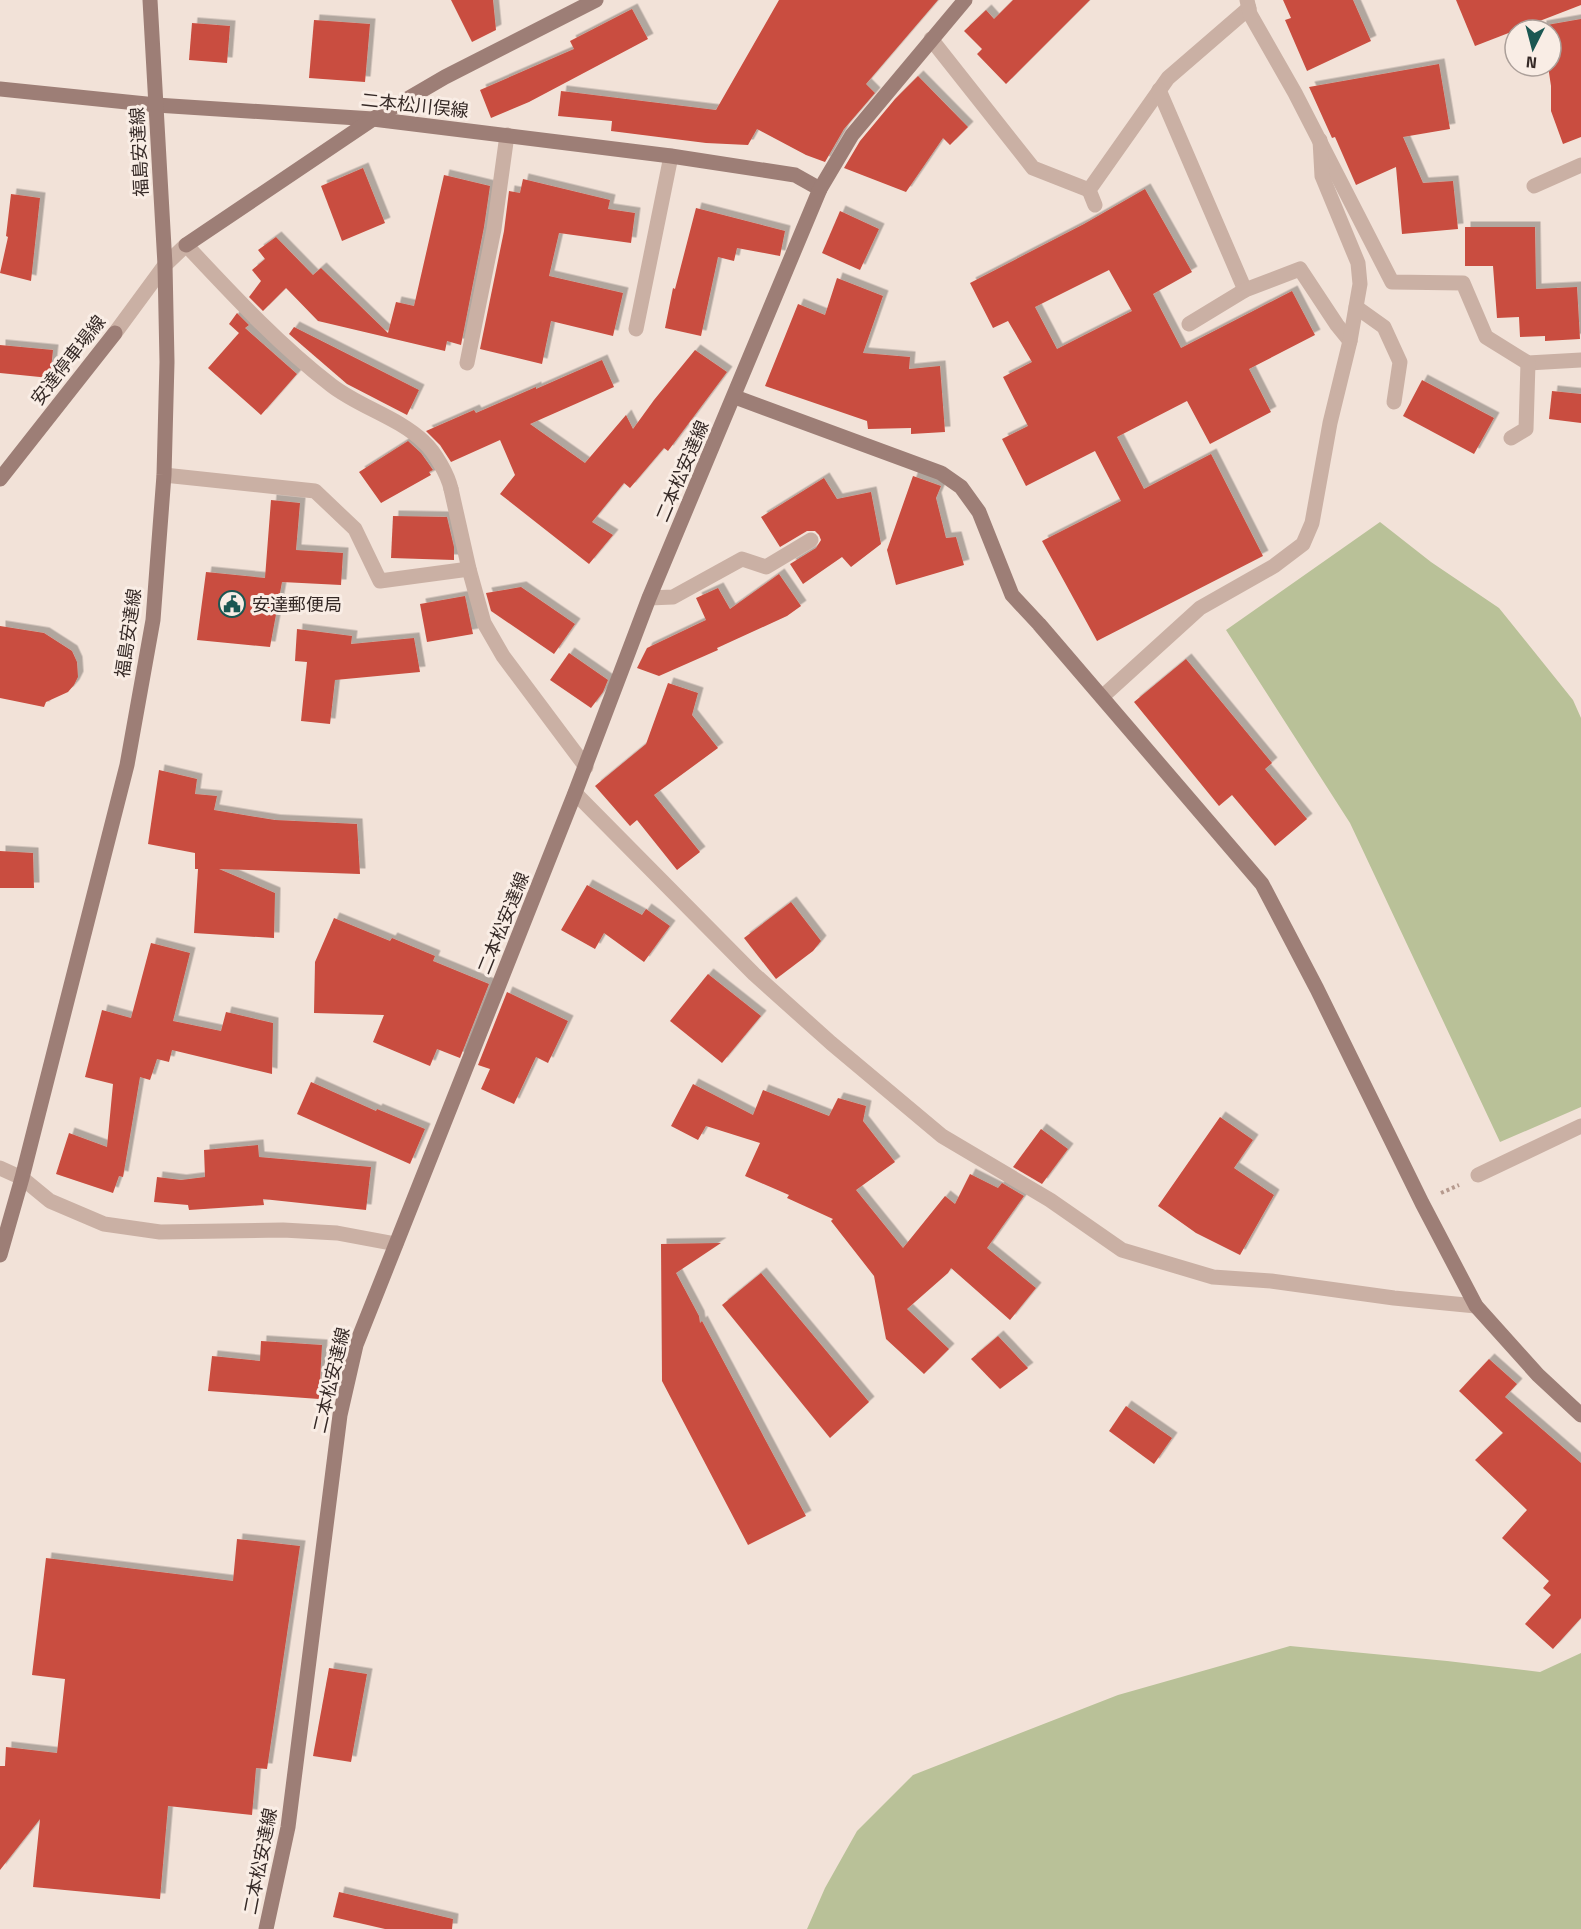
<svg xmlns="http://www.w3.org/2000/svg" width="1581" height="1929" viewBox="0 0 1581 1929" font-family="'Titillium Web','Noto Sans JP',sans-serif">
  <defs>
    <filter id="shadow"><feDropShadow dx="5.5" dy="-5.5" stdDeviation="0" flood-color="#0004"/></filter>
  </defs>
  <rect width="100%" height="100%" fill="#f2e2d8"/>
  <g fill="#b9c198">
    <path d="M 1380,522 L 1431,562 L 1499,608 L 1573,700 L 1581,718 L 1581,1107 L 1500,1142 L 1350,823 L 1226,630 Z"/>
    <path d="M 1290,1646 L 1447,1661 L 1540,1672 L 1581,1653 L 1581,1929 L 807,1929 L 825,1888 L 857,1831 L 913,1775 L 1118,1695 Z"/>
  </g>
  <g fill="#c94d3f" fill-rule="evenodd" filter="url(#shadow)">
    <path d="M 451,0 L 493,0 L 496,30 L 472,42 Z"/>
    <path d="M 779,0 L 938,0 L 866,84 L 875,93 L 844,129 L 825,162 L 806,155 L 757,129 L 748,145 L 706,143 L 611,131 L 612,121 L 558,116 L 561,91 L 716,110 Z"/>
    <path d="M 1013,0 L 1090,0 L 1006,84 L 977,54 L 982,49 L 964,31 L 986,10 L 994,19 Z"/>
    <path d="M 1283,0 L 1353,0 L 1371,41 L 1307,71 L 1285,20 L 1291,18 Z"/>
    <path d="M 1456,0 L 1581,0 L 1581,5 L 1475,46 Z"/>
    <path d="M 632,9 L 648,39 L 529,102 L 491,118 L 480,90 L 574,49 L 570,41 Z"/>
    <path d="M 1581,19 L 1581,137 L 1563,144 L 1551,111 L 1551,86 L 1548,66 L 1551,66 L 1551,30 L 1541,30 L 1541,26 Z"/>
    <path d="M 314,20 L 370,24 L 365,82 L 309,78 Z"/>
    <path d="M 192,23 L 230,26 L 227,63 L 189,60 Z"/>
    <path d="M 1439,64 L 1450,129 L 1403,137 L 1423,183 L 1453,181 L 1458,229 L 1402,234 L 1396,167 L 1356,185 L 1335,137 L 1332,138 L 1309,87 Z"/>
    <path d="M 918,76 L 968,127 L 950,145 L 943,138 L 906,192 L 844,168 L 860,141 L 895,99 Z"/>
    <path d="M 363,168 L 385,223 L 342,241 L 321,186 Z"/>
    <path d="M 444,175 L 490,186 L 484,227 L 461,345 L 447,341 L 445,351 L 318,321 L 286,288 L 263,311 L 249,297 L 261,281 L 252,270 L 265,259 L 258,250 L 276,237 L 313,275 L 321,268 L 388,333 L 396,302 L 414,306 Z"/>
    <path d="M 523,179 L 610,200 L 608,209 L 635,213 L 631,243 L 559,233 L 549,276 L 623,293 L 613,336 L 551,321 L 542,364 L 480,349 L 504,231 L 509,191 L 520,193 Z"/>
    <path d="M 1145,189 L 1192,272 L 1153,294 L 1181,348 L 1292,291 L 1315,335 L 1249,369 L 1271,412 L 1210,444 L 1187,401 L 1117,437 L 1144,489 L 1211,454 L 1263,556 L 1097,641 L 1042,541 L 1121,501 L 1095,451 L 1026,486 L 1002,439 L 1028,426 L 1003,377 L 1032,362 L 1008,321 L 993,328 L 970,283 L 1084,224 ZM 1109,270 L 1132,311 L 1057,349 L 1035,307 Z"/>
    <path d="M 11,194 L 40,198 L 31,281 L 0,273 L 8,237 L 6,236 Z"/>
    <path d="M 696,208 L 785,231 L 780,256 L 737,248 L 734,261 L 718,257 L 701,336 L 665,328 L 673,288 L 675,289 Z"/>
    <path d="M 840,211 L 879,229 L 860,270 L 822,253 Z"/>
    <path d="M 1465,227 L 1535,227 L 1536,289 L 1577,287 L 1580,339 L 1545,341 L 1545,336 L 1520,337 L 1519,317 L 1497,318 L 1493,266 L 1465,266 Z"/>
    <path d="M 837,278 L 883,296 L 863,353 L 910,357 L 909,369 L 940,366 L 945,432 L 911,434 L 911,428 L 868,429 L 867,421 L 765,386 L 798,304 L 825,315 Z"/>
    <path d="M 237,313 L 249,325 L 245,328 L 297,374 L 261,415 L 208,368 L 239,333 L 229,324 Z"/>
    <path d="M 294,327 L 419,390 L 407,415 L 347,384 L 289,334 Z"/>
    <path d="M 0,345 L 53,350 L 50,378 L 0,373 Z"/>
    <path d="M 695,350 L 727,372 L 668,451 L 664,448 L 630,488 L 624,483 L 592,522 L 613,535 L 589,564 L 500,494 L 515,475 L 500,440 L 451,462 L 440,445 L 426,431 L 474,410 L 476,413 L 536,387 L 536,389 L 602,360 L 614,387 L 530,424 L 585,463 L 626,415 L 633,429 L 654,400 Z"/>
    <path d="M 1422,380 L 1494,418 L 1474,454 L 1403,416 Z"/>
    <path d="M 1552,391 L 1581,394 L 1581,423 L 1549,419 Z"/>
    <path d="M 408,441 L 421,453 L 433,470 L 429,472 L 431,475 L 381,503 L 359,472 Z"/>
    <path d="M 913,476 L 941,486 L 936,498 L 946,538 L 956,537 L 964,565 L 896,585 L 887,550 Z"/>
    <path d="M 824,478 L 837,499 L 871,492 L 881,544 L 851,567 L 842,557 L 803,584 L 790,564 L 816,548 L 821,540 L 819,535 L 815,531 L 807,531 L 780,547 L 761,517 Z"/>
    <path d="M 271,500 L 300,503 L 296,550 L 343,553 L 341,585 L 282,582 L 270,647 L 197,640 L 206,572 L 265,578 Z"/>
    <path d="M 393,516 L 447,517 L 454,547 L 454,560 L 391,558 Z"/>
    <path d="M 779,574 L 801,606 L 787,616 L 717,648 L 718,650 L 659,676 L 637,668 L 647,648 L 706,620 L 696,598 L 718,588 L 730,609 Z"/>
    <path d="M 521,587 L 575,624 L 554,654 L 491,611 L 486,593 Z"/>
    <path d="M 465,596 L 473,634 L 427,642 L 420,604 Z"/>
    <path d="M 0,626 L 44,633 L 72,651 L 77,662 L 78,677 L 74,685 L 68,692 L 46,702 L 44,707 L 0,698 Z"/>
    <path d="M 297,629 L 352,636 L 351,644 L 414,638 L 420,672 L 335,680 L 330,724 L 301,721 L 307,662 L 295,661 Z"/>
    <path d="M 569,653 L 608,680 L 603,692 L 591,708 L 550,680 Z"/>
    <path d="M 1186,659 L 1272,763 L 1265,769 L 1307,819 L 1275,846 L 1232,795 L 1219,806 L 1134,702 Z"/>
    <path d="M 668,683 L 698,693 L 692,715 L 718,748 L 654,795 L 700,852 L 677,870 L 637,820 L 630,826 L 595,786 L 646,744 Z"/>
    <path d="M 159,770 L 197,779 L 195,794 L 217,796 L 214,810 L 275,820 L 357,824 L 360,874 L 219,869 L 275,893 L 274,938 L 194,933 L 198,869 L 195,869 L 195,853 L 148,844 Z"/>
    <path d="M 0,851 L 33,853 L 34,888 L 0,888 Z"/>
    <path d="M 587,885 L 642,915 L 646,909 L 670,926 L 644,962 L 604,933 L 595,949 L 561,930 Z"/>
    <path d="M 791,902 L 821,941 L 813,951 L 776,979 L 744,938 Z"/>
    <path d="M 334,918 L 390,941 L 392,938 L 435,956 L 433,961 L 489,984 L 460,1058 L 437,1049 L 430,1066 L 373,1042 L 384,1015 L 314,1013 L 315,962 Z"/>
    <path d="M 151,943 L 190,953 L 173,1021 L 221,1031 L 226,1012 L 273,1023 L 272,1074 L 172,1050 L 169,1062 L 157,1059 L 150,1080 L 140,1077 L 123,1177 L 119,1176 L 113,1193 L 56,1174 L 69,1133 L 107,1147 L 113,1084 L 85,1077 L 102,1010 L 131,1018 Z"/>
    <path d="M 708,974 L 761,1016 L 722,1063 L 670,1021 Z"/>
    <path d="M 507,992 L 568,1021 L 548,1063 L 536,1057 L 514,1104 L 481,1089 L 490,1069 L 478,1065 Z"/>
    <path d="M 311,1082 L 376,1111 L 377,1109 L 425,1129 L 410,1164 L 297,1114 Z"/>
    <path d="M 693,1084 L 753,1115 L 763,1090 L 829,1116 L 838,1098 L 866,1106 L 863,1121 L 895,1162 L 856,1190 L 903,1248 L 945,1196 L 955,1204 L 970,1174 L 998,1188 L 1002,1183 L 1024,1196 L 987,1248 L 1036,1288 L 1010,1320 L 951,1268 L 948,1273 L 907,1309 L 949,1349 L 924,1374 L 886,1339 L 874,1276 L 831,1221 L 833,1219 L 787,1198 L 789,1195 L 745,1176 L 760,1143 L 706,1126 L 698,1140 L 671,1126 Z"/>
    <path d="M 1220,1117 L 1253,1140 L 1234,1168 L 1274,1195 L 1240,1255 L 1196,1233 L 1158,1206 Z"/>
    <path d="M 1041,1129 L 1068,1149 L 1042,1184 L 1013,1167 Z"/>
    <path d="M 258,1145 L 259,1157 L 371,1167 L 366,1210 L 263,1199 L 264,1205 L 189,1210 L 188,1205 L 154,1202 L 157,1177 L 181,1180 L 205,1177 L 204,1150 Z"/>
    <path d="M 721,1243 L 676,1273 L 699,1316 L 700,1323 L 702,1321 L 806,1516 L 748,1545 L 662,1381 L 661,1244 Z"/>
    <path d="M 761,1273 L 869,1402 L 830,1438 L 722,1305 Z"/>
    <path d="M 998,1336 L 1028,1368 L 1000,1389 L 971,1359 Z"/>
    <path d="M 261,1341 L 322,1345 L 319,1399 L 208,1391 L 212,1356 L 260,1361 Z"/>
    <path d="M 1489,1359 L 1517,1384 L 1505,1397 L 1581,1463 L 1581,1618 L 1553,1649 L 1525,1624 L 1551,1595 L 1543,1588 L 1549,1581 L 1502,1538 L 1527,1510 L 1475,1460 L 1503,1433 L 1459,1391 Z"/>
    <path d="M 1126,1406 L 1172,1438 L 1154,1464 L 1109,1431 Z"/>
    <path d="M 237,1539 L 300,1546 L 267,1769 L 256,1768 L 252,1815 L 168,1806 L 160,1899 L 33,1887 L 40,1819 L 0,1870 L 0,1766 L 5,1766 L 6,1747 L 57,1753 L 65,1679 L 32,1675 L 46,1558 L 233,1581 Z"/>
    <path d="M 329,1668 L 367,1674 L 351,1762 L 313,1756 Z"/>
    <path d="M 339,1892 L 453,1919 L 452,1929 L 385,1929 L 333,1917 Z"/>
  </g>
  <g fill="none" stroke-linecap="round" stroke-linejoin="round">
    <path stroke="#b69a8e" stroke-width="4" stroke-dasharray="3 3" stroke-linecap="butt" d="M 1441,1193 L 1459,1185"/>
    <g stroke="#cab0a4" stroke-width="15">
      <path d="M 931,39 L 1033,168 L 1089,190"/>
      <path d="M 1095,205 L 1089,190 L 1168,78 L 1249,8"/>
      <path d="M 115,333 L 165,265 L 186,245"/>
      <path d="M 451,489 L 469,569 L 484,623 L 503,656 L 586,767"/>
    </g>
    <g stroke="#cab0a4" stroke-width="15">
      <path d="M 1247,0 L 1250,14 L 1295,93 L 1392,282 L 1463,283 L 1486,337 L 1528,363 L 1581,360"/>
      <path d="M 1159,90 L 1245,290"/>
      <path d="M 1534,186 L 1581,165"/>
      <path d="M 186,245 C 232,294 278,344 331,385 C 359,407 398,417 424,442 C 435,452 448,475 451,489"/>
      <path d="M 1356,307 L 1384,327 L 1400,362 L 1394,402"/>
      <path d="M 1189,324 L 1245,290 L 1300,269 L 1337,325 L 1350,341"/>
      <path d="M 636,329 L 671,156"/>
      <path d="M 467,363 L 494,229 L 507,135"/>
      <path d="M 1511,438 L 1526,429 L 1528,363"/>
      <path d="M 164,475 L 315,491 L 355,529 L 380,581 L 469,569"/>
      <path d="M 649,598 L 673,597 L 742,559 L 766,567 L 811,540"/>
      <path d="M 1102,697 L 1200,608 L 1274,566 L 1303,544 L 1312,523 L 1330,423 L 1350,341 L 1360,284 L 1358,263 L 1322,176 L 1320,140"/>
      <path d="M 575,793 L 754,974 L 831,1043 L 942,1136 L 1050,1200 L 1122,1250 L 1213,1277 L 1271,1281 L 1394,1298 L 1476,1306"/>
      <path d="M 0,1168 L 22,1178 L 50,1201 L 104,1224 L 160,1232 L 283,1230 L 337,1233 L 396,1244"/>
      <path d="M 1478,1175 L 1581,1126"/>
    </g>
    <g stroke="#9d7e76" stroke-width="15">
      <path d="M 0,89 L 156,105 L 373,119 L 671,156 L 795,175 L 820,189"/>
      <path d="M 186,245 L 373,119 L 445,77 L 596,0"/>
      <path d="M 735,397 L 941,473 L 961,487 L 979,512 L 1012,595 L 1039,624 L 1262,884 L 1317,989 L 1422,1203 L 1476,1306 L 1538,1375 L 1581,1415"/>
      <path d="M 0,479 L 115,333"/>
      <path d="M 0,1255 L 22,1178 L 127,765 L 153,620 L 164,475 L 167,362 L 165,265 L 150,0"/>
      <path d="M 266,1929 L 288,1827 L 340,1415 L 356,1345 L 575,793 L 649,598 L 820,189 L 852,135 L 965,0"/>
    </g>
  </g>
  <defs>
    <symbol id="civic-ring" viewBox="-11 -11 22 22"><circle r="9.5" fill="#f9ede5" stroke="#1b5752" stroke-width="1.5"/><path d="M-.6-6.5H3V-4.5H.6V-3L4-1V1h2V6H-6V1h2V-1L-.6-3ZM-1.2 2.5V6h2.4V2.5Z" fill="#1b5752"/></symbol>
  </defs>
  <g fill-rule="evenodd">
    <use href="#civic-ring" x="217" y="589" width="30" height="30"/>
  </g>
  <g text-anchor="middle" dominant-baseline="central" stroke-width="6" stroke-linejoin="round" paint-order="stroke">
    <g font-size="18" fill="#352926" stroke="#f9ede5">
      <text transform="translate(415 105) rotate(6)">二本松川俣線</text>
      <text transform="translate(139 152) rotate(-93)">福島安達線</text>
      <text transform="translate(68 360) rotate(-52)">安達停車場線</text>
      <text transform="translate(682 471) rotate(-67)">二本松安達線</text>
      <text transform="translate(128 633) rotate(-82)">福島安達線</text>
      <text transform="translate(503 923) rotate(-68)">二本松安達線</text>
      <text transform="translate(331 1380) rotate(-77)">二本松安達線</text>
      <text transform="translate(260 1861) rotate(-79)">二本松安達線</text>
    </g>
    <g font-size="18" fill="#352926" stroke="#f9ede5" text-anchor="start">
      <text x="252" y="604">安達郵便局</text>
    </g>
  </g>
  <g transform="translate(1533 48) rotate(186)"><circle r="28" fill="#f9ede5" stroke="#ab9f99" stroke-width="1.5"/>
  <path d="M0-4.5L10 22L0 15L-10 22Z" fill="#1b5752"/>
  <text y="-9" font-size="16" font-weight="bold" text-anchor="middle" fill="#352926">N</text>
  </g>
</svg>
